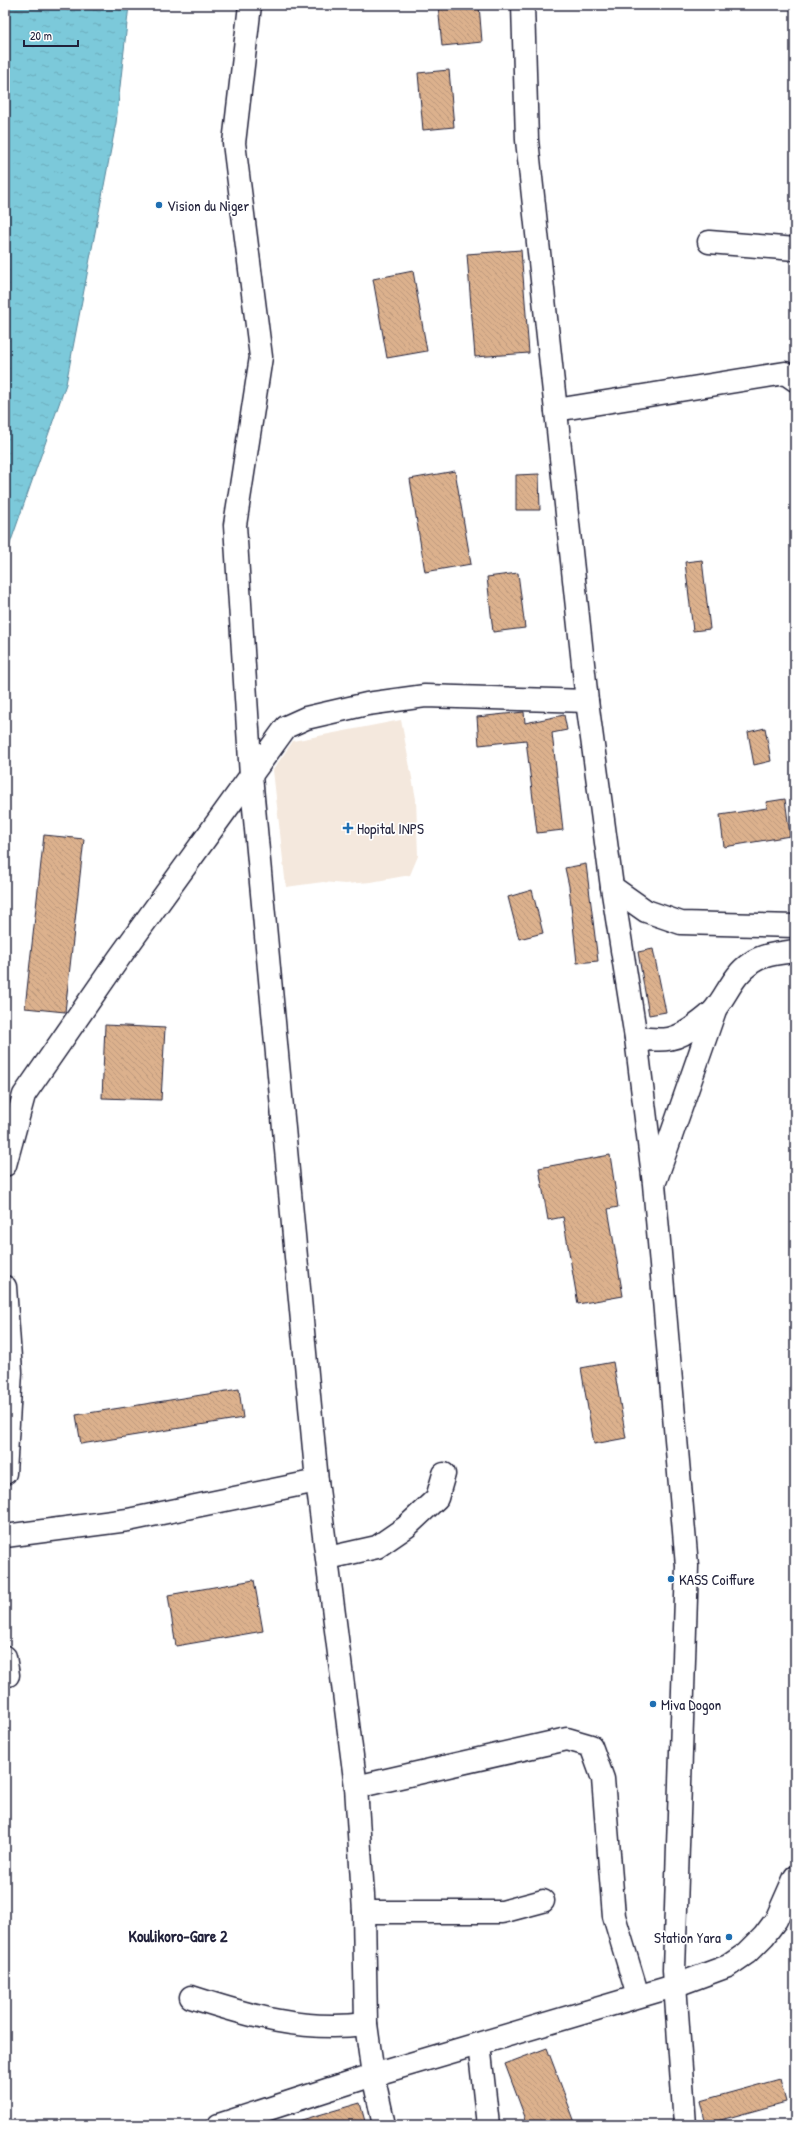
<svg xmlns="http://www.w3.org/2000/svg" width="800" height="2130" viewBox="0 0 800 2130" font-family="'Patrick Hand',sans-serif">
  <defs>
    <pattern id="water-ripples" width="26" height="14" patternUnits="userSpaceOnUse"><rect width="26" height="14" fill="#7cc9da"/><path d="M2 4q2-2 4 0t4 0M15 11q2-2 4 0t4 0" fill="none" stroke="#6bacbc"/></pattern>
    <pattern id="building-back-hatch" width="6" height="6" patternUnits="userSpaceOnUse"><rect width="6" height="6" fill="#dcb18d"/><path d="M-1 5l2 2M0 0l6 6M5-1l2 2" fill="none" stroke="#bc987b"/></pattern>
  </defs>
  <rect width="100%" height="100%" fill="#fff"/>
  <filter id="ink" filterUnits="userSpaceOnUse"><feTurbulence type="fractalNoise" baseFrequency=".025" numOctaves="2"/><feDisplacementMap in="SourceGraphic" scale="8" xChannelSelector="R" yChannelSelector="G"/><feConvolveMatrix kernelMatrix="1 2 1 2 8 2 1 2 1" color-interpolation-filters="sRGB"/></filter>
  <g filter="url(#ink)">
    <path fill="#f4e8dd" d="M 401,720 L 416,799 L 418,856 L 410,875 L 371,882 L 345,884 L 323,882 L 286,887 L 273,770 L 293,741 Z"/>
    <path fill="url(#water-ripples)" stroke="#58869a" d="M 5,5 L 129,5 L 116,123 L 66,384 L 5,558 Z"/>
    <g fill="url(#building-back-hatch)" stroke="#22223b">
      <path d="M 438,5 L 479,5 L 482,42 L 442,46 Z"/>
      <path d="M 449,70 L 454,127 L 423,130 L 418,73 Z"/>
      <path d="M 521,250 L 529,353 L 475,357 L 467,254 Z"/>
      <path d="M 413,271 L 427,351 L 387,358 L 373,279 Z"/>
      <path d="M 455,471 L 471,564 L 425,572 L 410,479 Z"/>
      <path d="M 539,474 L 540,510 L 516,510 L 516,475 Z"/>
      <path d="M 702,560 L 710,629 L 693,631 L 685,562 Z"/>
      <path d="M 518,573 L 525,628 L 493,632 L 487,577 Z"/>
      <path d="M 524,712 L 525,723 L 564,715 L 567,730 L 552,733 L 563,830 L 537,833 L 526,740 L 479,745 L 477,717 Z"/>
      <path d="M 765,728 L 771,761 L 754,765 L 748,732 Z"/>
      <path d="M 785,799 L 790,836 L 724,847 L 720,815 L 767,808 L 766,802 Z"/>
      <path d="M 44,835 L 84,839 L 65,1012 L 25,1008 Z"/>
      <path d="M 586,864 L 598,961 L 577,963 L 569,886 L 565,868 Z"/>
      <path d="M 532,890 L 543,933 L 519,939 L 508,897 Z"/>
      <path d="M 653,949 L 666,1012 L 649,1015 L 638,952 Z"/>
      <path d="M 105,1025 L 165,1028 L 161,1100 L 102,1098 Z"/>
      <path d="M 610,1155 L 618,1207 L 608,1209 L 623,1296 L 578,1304 L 563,1217 L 548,1220 L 539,1168 Z"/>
      <path d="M 613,1362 L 626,1438 L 594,1444 L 581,1368 Z"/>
      <path d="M 239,1389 L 243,1418 L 81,1444 L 76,1415 Z"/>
      <path d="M 254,1580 L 263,1631 L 176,1646 L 168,1595 Z"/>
      <path d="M 547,2048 L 576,2125 L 528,2125 L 505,2064 Z"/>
      <path d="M 780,2079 L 786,2102 L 706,2124 L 700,2101 Z"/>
      <path d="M 360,2103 L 366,2125 L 299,2125 L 298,2121 Z"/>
    </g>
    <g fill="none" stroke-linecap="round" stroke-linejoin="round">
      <defs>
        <g id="street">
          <path d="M 709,242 L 795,249"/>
          <path d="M 556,410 L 785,373 L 795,380"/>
          <path d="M 5,1165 L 24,1095 L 119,958 L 286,727 L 306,718 L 367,704 L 425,696 L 587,701"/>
          <path d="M 5,1287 L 11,1372 L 5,1473"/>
          <path d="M 5,1536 L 128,1520 L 317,1481"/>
          <path d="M 328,1558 L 377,1547 L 406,1527 L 437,1498 L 444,1474"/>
          <path d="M 5,1657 L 8,1675"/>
          <path d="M 356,1787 L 567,1739 L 591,1746 L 603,1779 L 614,1916 L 638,1996"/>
          <path d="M 364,1912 L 502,1912 L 543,1901"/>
          <path d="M 191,1997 C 250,2016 302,2032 366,2024"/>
          <path d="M 479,2044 L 488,2125"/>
        </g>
        <g id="secondary">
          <path d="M 250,5 L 234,143 L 261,357 L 235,525 L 251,776 L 317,1481 L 356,1787 L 364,1912 L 366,2024 L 373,2075 L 384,2125"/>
          <path d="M 612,887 L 646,911 L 681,923 L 795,926"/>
          <path d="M 636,1038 C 664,1041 676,1042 699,1023 C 704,1019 711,1014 715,1009 C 728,993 733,975 751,963 C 763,954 781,953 795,951"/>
          <path d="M 219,2125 L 373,2075 L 674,1986 L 728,1966 L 747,1953 L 764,1936 L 776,1920 L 795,1877"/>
        </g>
        <g id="primary">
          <path d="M 523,5 L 527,140 L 587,701 L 612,887 L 636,1038 L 654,1184 L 687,1566 L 674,1970 L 685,2125"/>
          <path d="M 656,1179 L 715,1010"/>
        </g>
      </defs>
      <use href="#street" stroke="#22223b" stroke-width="25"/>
      <use href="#secondary" stroke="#22223b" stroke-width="25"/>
      <use href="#primary" stroke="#22223b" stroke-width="25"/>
      <use href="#street" stroke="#fff" stroke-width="22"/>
      <use href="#secondary" stroke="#fff" stroke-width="22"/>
      <use href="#primary" stroke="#fff" stroke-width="22"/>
    </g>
  </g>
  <g fill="#1f6fb2" stroke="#fff" stroke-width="1.5">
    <circle cx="159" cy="205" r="4"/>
    <path d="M346 822h4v4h4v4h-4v4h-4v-4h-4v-4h4z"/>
    <circle cx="671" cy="1579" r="4"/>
    <circle cx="653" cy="1704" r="4"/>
    <circle cx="729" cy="1937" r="4"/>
  </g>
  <g text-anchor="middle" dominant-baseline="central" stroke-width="3.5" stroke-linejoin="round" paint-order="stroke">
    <g font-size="15" fill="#22223b" stroke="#fff" text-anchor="start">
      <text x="167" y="205">Vision du Niger</text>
      <text x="357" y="828">Hopital INPS</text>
      <text x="679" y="1579">KASS Coiffure</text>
      <text x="661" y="1704">Miva Dogon</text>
      <text x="721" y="1937" text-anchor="end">Station Yara</text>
    </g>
    <g font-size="16" font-weight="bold" fill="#22223b" stroke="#fff">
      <text x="178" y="1936">Koulikoro-Gare 2</text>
    </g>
  </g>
  <rect width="800" height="2130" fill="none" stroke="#fff" stroke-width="20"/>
  <rect x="10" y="10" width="780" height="2110" fill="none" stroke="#22223b" stroke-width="1.5" filter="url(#ink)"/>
  <path d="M24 40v6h54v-6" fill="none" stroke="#22223b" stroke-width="2"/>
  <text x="30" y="40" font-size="12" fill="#22223b" stroke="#ffffff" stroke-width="3" paint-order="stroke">20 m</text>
</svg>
